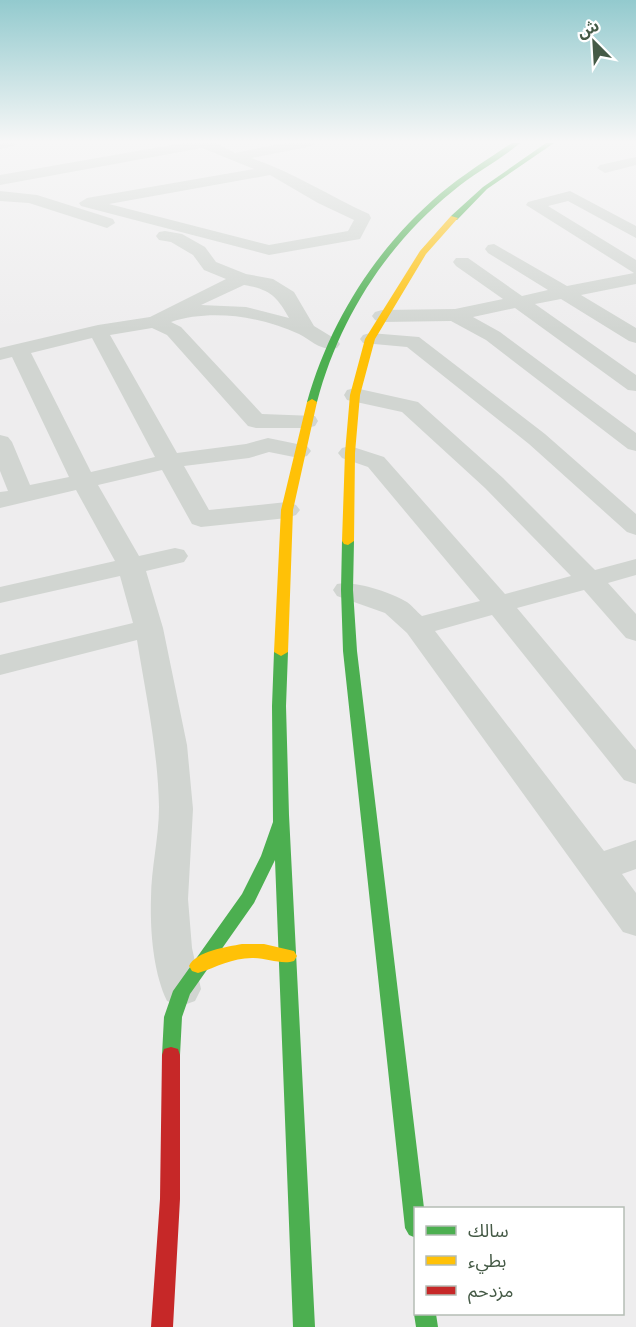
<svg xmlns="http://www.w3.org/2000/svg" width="636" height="1327" viewBox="0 0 636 1327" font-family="Jost,'Noto Sans Arabic',sans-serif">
  <rect width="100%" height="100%" fill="#eeedee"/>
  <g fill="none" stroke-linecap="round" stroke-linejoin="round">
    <g fill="#d1d5d1" fill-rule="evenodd">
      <path d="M 0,143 L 16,143 L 14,146 L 0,149 Z"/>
      <path d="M 183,143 L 216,143 L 235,153 L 284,143 L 315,143 L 308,147 L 251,158 C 293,172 329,196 369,214 L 371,218 L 360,239 L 269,255 L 81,206 L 79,203 L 87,198 L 254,169 L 202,148 L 0,185 L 0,175 ZM 270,175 L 318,203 L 354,220 L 348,231 L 269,245 L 109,204 Z"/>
      <path d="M 636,157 L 636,165 L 605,173 L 597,168 L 600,165 Z"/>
      <path d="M 0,191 L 37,195 L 113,219 L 115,223 L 107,228 L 29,203 L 0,201 Z"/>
      <path d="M 570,191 L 636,226 L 636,238 L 568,201 L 548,206 L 636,260 L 636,284 L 581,295 L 636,328 L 636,343 L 629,341 L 561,299 L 535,304 L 636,375 L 636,391 L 628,390 L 515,308 L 473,317 L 500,332 L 636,433 L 636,451 L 628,449 L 486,340 L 451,321 L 382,322 L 375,320 L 372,316 L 375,312 L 382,310 L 455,309 L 503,299 L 456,266 L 453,262 L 456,258 L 468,258 L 522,296 L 548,290 L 488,253 L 485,249 L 488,245 L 494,244 L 567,286 L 634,273 L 526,205 L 528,202 Z"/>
      <path d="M 165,231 L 182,234 L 205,247 L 216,262 L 246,274 L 273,279 L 294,292 L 314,326 L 337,340 L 340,344 L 337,348 C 322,352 312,341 299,334 C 261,316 210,309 171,322 L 181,327 L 262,414 L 315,416 L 318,421 L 315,426 L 307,428 L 256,428 L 248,426 L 167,335 L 152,328 L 110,335 L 177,453 L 246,444 L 268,438 L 307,446 L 311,451 L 307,456 L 299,458 L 269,452 L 249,458 L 184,466 L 209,510 L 287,502 L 296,505 L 300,510 L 296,515 L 287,518 L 201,527 L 192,524 L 162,470 L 98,485 L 139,556 L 175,548 L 184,550 L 188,556 L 184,562 L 146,571 L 163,628 L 187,745 L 193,809 L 188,899 L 192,948 L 201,989 L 195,1001 L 181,1006 L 167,1001 C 153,972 150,930 151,898 C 151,868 159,838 159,807 C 158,751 146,696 137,640 L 0,675 L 0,655 L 133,623 L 120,576 L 0,603 L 0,587 L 115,561 L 76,490 L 0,508 L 0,492 L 8,491 L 0,471 L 0,435 L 8,437 L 12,442 L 30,485 L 69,477 L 12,357 L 0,360 L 0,348 L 98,325 L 150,317 L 226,279 L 204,270 L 193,255 L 171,242 L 159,240 L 156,236 L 159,232 ZM 244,285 C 269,289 277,296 289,318 L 246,307 L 201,305 ZM 92,338 L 155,457 L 91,472 L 31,353 Z"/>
      <path d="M 370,333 L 419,337 L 545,434 L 636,514 L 636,535 L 627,532 L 529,444 L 407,347 L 363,343 L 360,339 L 363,335 Z"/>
      <path d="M 355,388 L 418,402 L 503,478 L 595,570 L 636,559 L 636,575 L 608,583 L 636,614 L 636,641 L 626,638 L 584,590 L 517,608 L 636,750 L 636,784 L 624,780 L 492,615 L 435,631 L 604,851 L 636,840 L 636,869 L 622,874 L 636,893 L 636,936 L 623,932 L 407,633 L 385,613 L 337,596 L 333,590 L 337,584 C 353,580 390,592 405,601 C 411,604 417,612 422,616 L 480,601 L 368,467 L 342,458 L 338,453 L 342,448 L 350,446 L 384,457 L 505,594 L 571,576 L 485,488 L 402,412 L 347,400 L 344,395 L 347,390 Z"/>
    </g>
    <g fill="#4caf50" fill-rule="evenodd">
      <path d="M 512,143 L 520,143 C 499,161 474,173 453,191 C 386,245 339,319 317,402 L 316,404 L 308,404 L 307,402 C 330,321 376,248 441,193 C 463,175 488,159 512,143 Z"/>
      <path d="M 546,143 L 554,143 L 487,189 L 457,220 L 451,220 L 451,216 L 483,187 Z"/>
      <path d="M 348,537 L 354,541 L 353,590 L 357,651 L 424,1208 L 416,1208 L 416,1238 L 409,1235 L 405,1228 L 343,651 L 341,590 L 342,541 Z"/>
      <path d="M 281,648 L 288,652 L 286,706 L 289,815 L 315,1327 L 293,1327 L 275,860 L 254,903 L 190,994 L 182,1017 L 180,1055 L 178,1061 L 171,1063 L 164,1061 L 162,1055 L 164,1017 L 173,991 L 242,894 L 261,856 L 273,822 L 272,706 L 274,652 Z"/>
      <path d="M 416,1310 L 416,1314 L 436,1314 L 438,1327 L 416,1327 L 414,1314 Z"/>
    </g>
    <g fill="#ffc107" fill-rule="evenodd">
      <path d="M 451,216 L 458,218 L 426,254 L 375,339 L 360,395 L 355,453 L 354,541 L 348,545 L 344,544 L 342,541 L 345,453 L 350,395 L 365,339 L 420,251 Z"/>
      <path d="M 312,399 L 317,402 L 293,510 L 288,652 L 281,656 L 274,652 L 281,510 L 307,402 Z"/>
      <path d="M 242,944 L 264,944 L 294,951 L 297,956 L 294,961 C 282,965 266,958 252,958 C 232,958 217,967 198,973 L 192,971 L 189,966 C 196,951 227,947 242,944 Z"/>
    </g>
    <path fill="#c62828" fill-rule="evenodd" d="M 171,1047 L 178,1049 L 180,1055 L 180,1199 L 173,1327 L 151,1327 L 160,1199 L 162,1055 L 164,1049 Z"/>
  </g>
  <linearGradient id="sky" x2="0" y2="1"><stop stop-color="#93cace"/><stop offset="0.43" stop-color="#f7f7f7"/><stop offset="1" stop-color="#f7f7f7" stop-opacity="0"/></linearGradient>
  <rect width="636" height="329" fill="url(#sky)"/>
  <rect x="414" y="1207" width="210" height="108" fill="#ffffff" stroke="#b5bdb5" stroke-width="1.5"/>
  <rect x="426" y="1226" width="30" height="9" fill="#4caf50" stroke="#b5bdb5" stroke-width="1.5"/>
  <text x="468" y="1237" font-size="18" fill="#455a46">سالك</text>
  <rect x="426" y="1256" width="30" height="9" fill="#ffc107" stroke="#b5bdb5" stroke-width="1.5"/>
  <text x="468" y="1267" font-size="18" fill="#455a46">بطيء</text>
  <rect x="426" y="1286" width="30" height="9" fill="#c62828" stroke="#b5bdb5" stroke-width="1.5"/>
  <text x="468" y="1297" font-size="18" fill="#455a46">مزدحم</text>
  <g transform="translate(594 42) rotate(336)" stroke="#ffffff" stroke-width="4.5" paint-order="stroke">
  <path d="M0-4.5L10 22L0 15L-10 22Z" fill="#455a46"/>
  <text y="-9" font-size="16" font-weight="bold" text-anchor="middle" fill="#455a46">ش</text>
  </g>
</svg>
